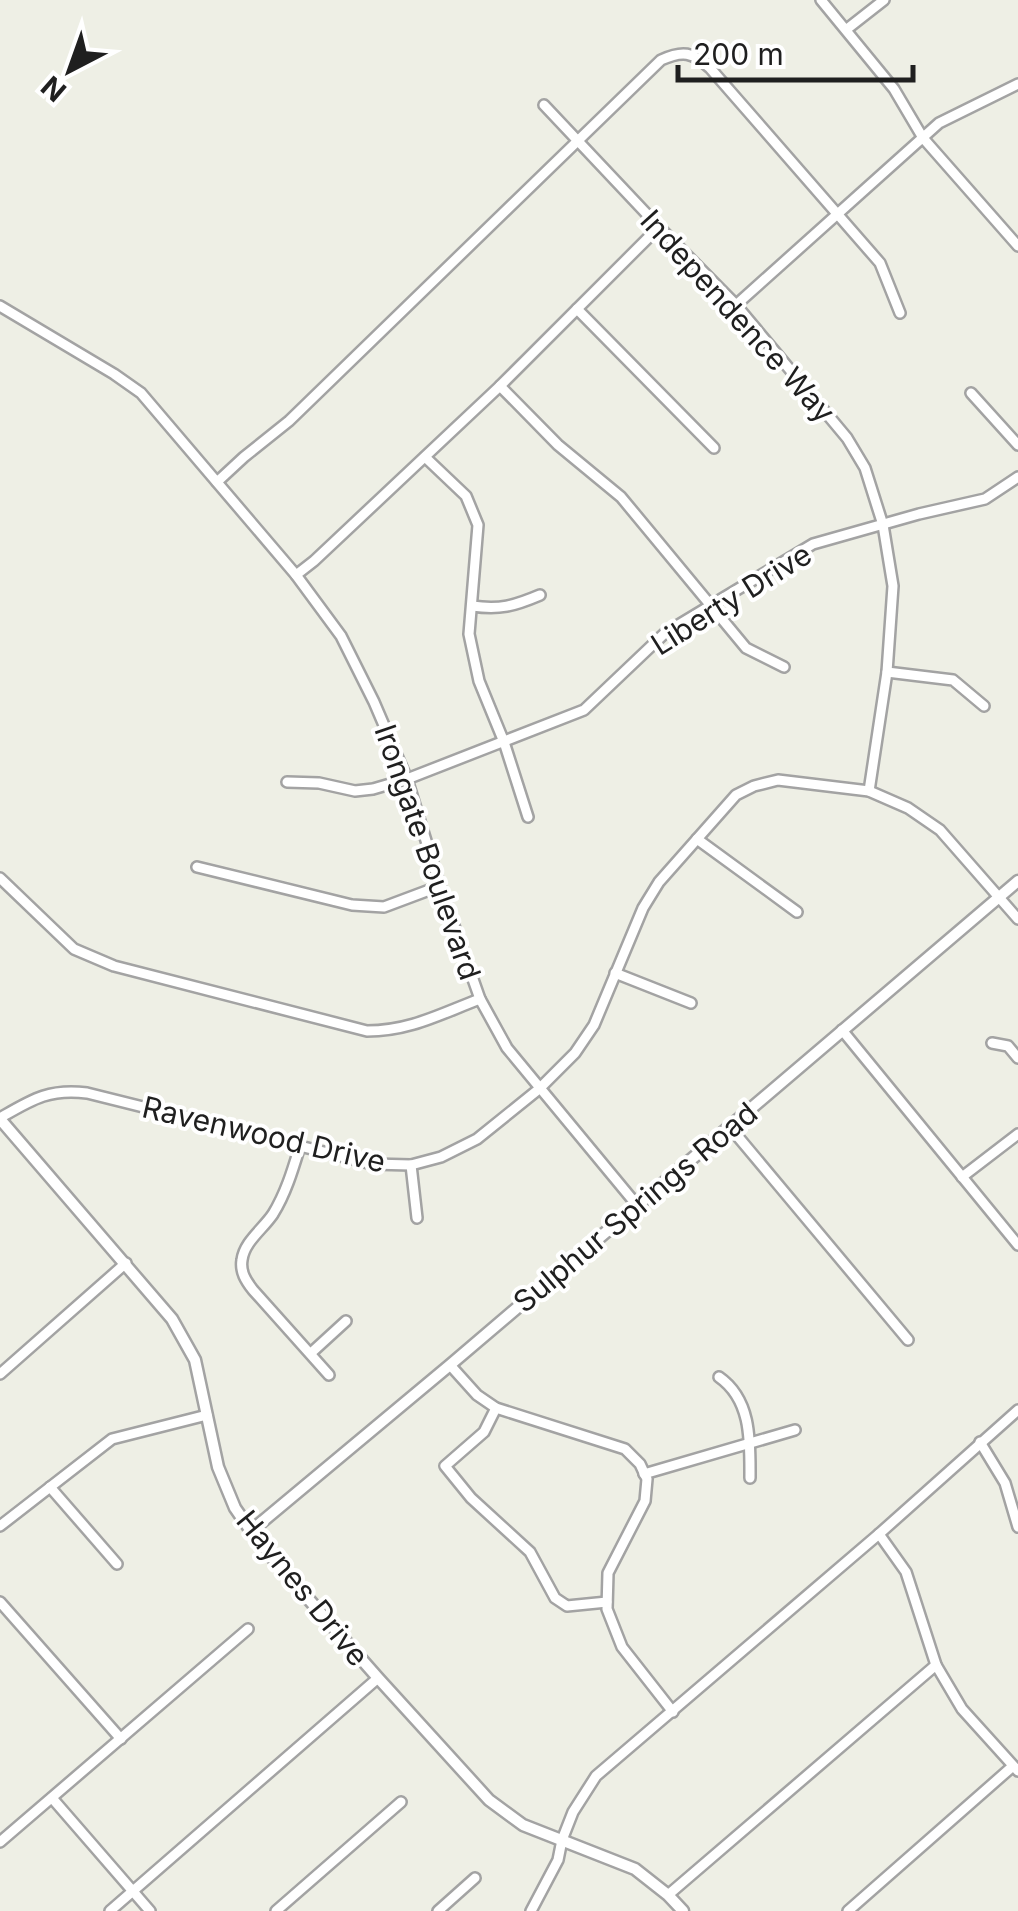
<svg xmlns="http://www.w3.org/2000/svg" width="1018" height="1911" viewBox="0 0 1018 1911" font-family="Inter,sans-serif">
  <rect width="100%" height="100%" fill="#eeefe5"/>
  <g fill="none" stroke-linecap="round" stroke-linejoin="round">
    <defs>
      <g id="minor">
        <path d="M 821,0 L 894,89 L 923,138 L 1018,246"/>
        <path d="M 847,29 L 884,0"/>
        <path d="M 544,105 L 659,227 L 736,305 L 847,438 L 865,468 L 883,525 L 893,586 L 887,672 L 869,791"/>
        <path d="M 736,305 L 939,123 L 1018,84"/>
        <path d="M 0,306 L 114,374 L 141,393 L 296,575 L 341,636 L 374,702 L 407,779 L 440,886 L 480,999 L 507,1048 L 636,1204"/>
        <path d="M 577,309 L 714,448"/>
        <path d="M 500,386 L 558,445 L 621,497 L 746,648 L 784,667"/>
        <path d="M 971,393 L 1018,445"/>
        <path d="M 425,457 L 466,496 L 478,525 L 469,634 L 479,681 L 504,742 L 528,817"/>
        <path d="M 217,482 L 244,457 L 289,421 L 661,60 C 683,50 692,52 710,68 L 880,263 L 900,313"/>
        <path d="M 296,575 L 314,561 L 500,386 L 659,227"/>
        <path d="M 472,606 C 500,610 514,606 540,595"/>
        <path d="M 887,672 L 953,680 L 984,706"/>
        <path d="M 287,782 L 319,783 L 355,791 L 373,789 L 407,779 L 584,710 L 665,633 L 813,544 L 919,514 L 985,499 L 1018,477"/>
        <path d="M 697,839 L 797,912"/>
        <path d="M 197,867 L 352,905 L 384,907 L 440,886"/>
        <path d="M 0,878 L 74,949 L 114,966 L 367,1031 C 410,1031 440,1014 480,999"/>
        <path d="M 615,973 L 691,1003"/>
        <path d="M 842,1030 L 1018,1245"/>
        <path d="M 992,1043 L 1008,1046 L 1018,1058"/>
        <path d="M 0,1118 C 31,1100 49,1088 87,1093 L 372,1164 L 411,1165 L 441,1157 L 477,1139 L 539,1089 L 575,1053 L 594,1025 L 643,908 L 659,882 L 736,795 L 754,786 L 778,780 L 869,791 L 908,808 L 940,830 L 1018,919"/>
        <path d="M 729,1126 L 908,1340"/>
        <path d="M 300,1146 C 293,1169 286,1193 273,1214 C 263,1229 244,1242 242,1260 C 240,1272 246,1281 253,1290 L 329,1375"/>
        <path d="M 411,1165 L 417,1218"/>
        <path d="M 962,1177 L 1018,1134"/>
        <path d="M 311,1353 L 346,1321"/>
        <path d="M 450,1365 L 477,1395 L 496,1408 L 625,1449 L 640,1464 L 647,1479 L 645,1501 L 608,1573 L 607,1609 L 622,1647 L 673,1712"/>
        <path d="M 0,1374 L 126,1263"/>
        <path d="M 719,1377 C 752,1400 750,1442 750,1478"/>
        <path d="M 496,1408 L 484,1432 L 445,1466 L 471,1498 L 530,1552 L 555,1598 L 567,1606 L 607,1602"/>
        <path d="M 980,1442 L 1005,1483 L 1018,1527"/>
        <path d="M 644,1474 L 795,1430"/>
        <path d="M 50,1487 L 117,1564"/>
        <path d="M 0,1526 L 112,1439 L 207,1415"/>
        <path d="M 879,1534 L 906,1572 L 936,1665 L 962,1709 L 1018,1771"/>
        <path d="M 0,1602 L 121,1739"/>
        <path d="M 52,1798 L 150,1911"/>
        <path d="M 0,1842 L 248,1629"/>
        <path d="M 668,1895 L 936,1665"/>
        <path d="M 110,1911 L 378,1678"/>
        <path d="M 276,1911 L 401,1802"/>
        <path d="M 438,1911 L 475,1878"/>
        <path d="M 531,1911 L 558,1860 L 562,1840 L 573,1812 L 596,1776 L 879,1534 L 1018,1410"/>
        <path d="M 848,1911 L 1013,1766"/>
      </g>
      <g id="tertiary">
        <path d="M 0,1119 L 172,1319 L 195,1360 L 218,1467 L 235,1508 L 251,1531 L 275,1561 L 378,1678 L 489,1800 L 523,1825 L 635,1869 L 668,1895 L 683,1911"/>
        <path d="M 251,1531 L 450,1365 L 1018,881"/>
      </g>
    </defs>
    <use href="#minor" stroke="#a3a3a3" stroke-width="14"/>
    <use href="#tertiary" stroke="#a3a3a3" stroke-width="15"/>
    <use href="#minor" stroke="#fff" stroke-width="9"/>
    <use href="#tertiary" stroke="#fff" stroke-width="10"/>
  </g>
  <g text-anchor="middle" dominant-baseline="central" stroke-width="8" stroke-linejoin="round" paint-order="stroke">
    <g font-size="30" fill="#1f1f1f" stroke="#fff">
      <text transform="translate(738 316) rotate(48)">Independence Way</text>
      <text transform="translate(731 599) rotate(-32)">Liberty Drive</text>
      <text transform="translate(428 852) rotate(71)">Irongate Boulevard</text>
      <text transform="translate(264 1134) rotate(13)">Ravenwood Drive</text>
      <text transform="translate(635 1207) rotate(-40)">Sulphur Springs Road</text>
      <text transform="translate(303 1588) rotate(51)">Haynes Drive</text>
    </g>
  </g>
  <g transform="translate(70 70) rotate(221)" stroke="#ffffff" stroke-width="8" paint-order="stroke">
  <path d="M0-8L18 38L0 25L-18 38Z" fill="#1f1f1f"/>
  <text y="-15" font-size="28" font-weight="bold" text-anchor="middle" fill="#1f1f1f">N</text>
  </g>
  <path d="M678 65v15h235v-15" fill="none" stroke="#1f1f1f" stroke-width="5"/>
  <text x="693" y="65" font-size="30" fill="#1f1f1f" stroke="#ffffff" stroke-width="8" paint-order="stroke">200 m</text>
</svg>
